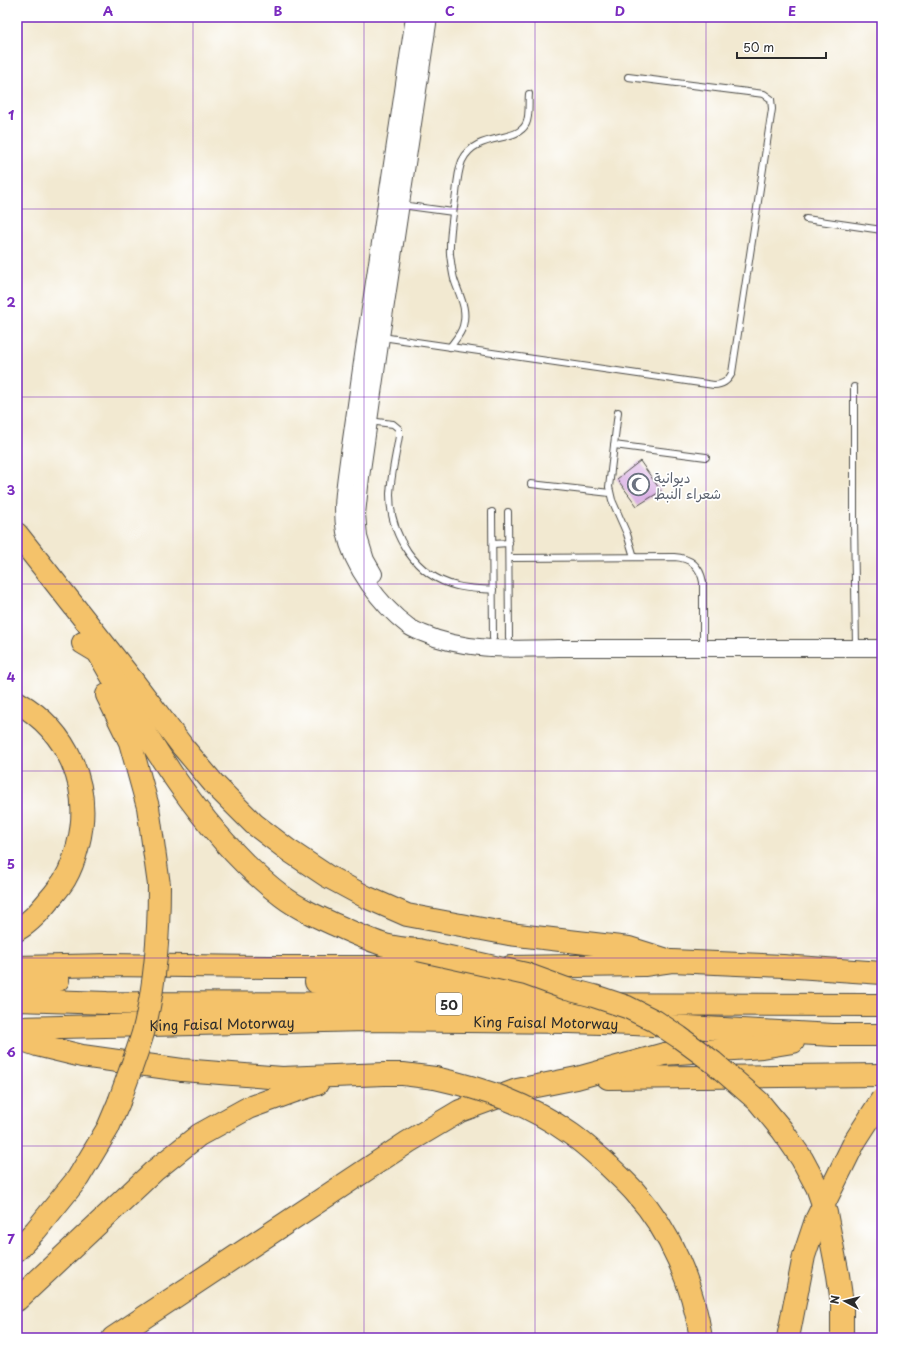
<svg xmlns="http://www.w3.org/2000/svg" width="899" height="1355" viewBox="0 0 899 1355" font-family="'Playpen Sans','Playpen Sans Arabic',sans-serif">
  <rect width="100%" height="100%" fill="#fff"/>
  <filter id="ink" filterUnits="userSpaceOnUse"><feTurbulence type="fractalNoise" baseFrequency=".025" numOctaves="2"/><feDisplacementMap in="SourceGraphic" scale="8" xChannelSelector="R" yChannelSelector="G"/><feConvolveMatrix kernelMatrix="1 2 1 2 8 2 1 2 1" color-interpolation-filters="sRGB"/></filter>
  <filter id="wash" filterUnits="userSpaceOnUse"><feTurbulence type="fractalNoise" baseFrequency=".012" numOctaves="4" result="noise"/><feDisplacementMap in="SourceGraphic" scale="16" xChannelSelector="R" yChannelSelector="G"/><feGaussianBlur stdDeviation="0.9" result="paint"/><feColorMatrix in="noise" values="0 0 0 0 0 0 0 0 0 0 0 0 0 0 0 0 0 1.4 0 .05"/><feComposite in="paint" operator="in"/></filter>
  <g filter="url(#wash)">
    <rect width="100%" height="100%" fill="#f2e9d1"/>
    <g id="blocks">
      <path fill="#d19ede" d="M 640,461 L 661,491 L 637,506 L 617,479 Z"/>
    </g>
  </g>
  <g filter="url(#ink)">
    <use href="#blocks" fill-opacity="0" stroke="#494844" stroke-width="1"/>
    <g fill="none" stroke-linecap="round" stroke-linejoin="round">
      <defs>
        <g id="service">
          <path d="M 401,205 L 453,212"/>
          <path d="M 806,219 L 882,230"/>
          <path d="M 382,337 L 714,385 C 723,385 728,381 732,373 L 772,109 L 771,99 L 764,94 L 628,77"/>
          <path d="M 450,347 C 455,340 461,334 463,326 C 468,308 459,295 454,279 C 452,271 451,262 450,254 C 449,234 453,214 456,194 C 457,183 458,171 462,161 C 476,131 516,144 526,124 C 530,116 528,103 529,94"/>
          <path d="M 854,387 L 854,520 L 856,647"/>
          <path d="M 618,412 L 609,487 L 612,500 L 627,534 L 634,557"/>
          <path d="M 369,421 L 393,424 L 399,429 L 399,436 C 396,455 391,475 390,494 C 390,535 415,576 457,586 C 468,589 481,589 493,590"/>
          <path d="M 614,445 L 706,457"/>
          <path d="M 531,484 L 610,493"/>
          <path d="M 492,512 L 493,638"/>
          <path d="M 508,512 L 509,638"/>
          <path d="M 493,544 L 509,543"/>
          <path d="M 509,558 L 674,557 C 691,558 700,566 703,582 L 703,648"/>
        </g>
        <g id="tertiary">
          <path d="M 414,17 C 398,123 383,229 366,335 C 360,374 355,414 349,453 C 346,479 340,506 345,532 C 352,567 380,605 408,626 C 412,629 417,631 422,633 C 465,652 514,649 559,648 L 882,648"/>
          <path d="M 374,574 L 366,560 L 359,537 L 357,514 L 361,477 L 381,337 L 429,17"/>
        </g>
        <g id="motorway">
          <path d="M 17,534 L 133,681 L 183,747 L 215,785 L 254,824 L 288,850 L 327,876 L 366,897 L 407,915 L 509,934 L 629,948 L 664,959"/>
          <path d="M 83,643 L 98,652 C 146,737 203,836 282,896 C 299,909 318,917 338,926 C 354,933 369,940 385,945 C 396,948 407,949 418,950"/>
          <path d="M 107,695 L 130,742 L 148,807 L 159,885"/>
          <path d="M 17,702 C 68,731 93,787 78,845 C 75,857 71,869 65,879 C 62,884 58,889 54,894 C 43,907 33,921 17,930"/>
          <path d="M 17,967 L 110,965 L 269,967 L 474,967"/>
          <path d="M 510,967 L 644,965 L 672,961 L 783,966 L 882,973"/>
          <path d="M 316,982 L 480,985 L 559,989"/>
          <path d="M 17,984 L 58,980"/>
          <path d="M 17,1000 L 107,1003 L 882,1005"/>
          <path id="s1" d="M 17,1028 L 367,1020 L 568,1022 L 634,1024 L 833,1035 L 882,1035"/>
          <path d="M 17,1038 L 37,1045 L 82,1056 L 182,1070 L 282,1078 L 385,1074 L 403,1074 L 435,1078"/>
          <path d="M 608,1078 L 882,1075"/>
          <path d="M 609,1166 C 618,1175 627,1183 635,1192 C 671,1232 693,1285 701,1338"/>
          <path d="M 17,1250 L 36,1230 L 78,1178 L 108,1128 L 119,1102"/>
          <path d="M 17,1300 L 154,1171 L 199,1135 L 248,1108 L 295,1091 L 317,1084"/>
          <path d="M 113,1338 L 408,1142 L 460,1111 L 517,1090 L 577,1078 L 664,1054 L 762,1047 L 793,1042"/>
        </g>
      </defs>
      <use href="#service" stroke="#494844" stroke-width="8"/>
      <use href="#tertiary" stroke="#494844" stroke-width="18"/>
      <use href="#motorway" stroke="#494844" stroke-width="24"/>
      <use href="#service" stroke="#fff" stroke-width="6"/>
      <use href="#tertiary" stroke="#fff" stroke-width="16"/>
      <use href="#motorway" stroke="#f4c26a" stroke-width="22"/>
      <defs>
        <g id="motorway-bridge">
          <path d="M 418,950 L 526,974 L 567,989 L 594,996 L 627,1007 L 655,1021 L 679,1037 L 713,1062 L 758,1101 L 782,1130 L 802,1159 L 817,1187 L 826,1213 L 838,1275 L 842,1303 L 842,1334"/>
          <path d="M 435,1078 C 485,1089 529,1104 571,1134 C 585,1144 597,1155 609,1166"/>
          <path d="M 119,1102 C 127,1079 136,1056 143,1033 C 156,984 159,934 159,885"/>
          <path d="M 788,1338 L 804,1256 L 816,1220 L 855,1141 L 882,1099"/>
        </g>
      </defs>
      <use href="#motorway-bridge" stroke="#494844" stroke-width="24" stroke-linecap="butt"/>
      <use href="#motorway-bridge" stroke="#f4c26a" stroke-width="22"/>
    </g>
  </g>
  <path fill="none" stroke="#7b2cbf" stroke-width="1" stroke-opacity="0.55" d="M 193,17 L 193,1338M 364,17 L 364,1338M 535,17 L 535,1338M 706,17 L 706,1338M 17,209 L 882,209M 17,397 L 882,397M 17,584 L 882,584M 17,771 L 882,771M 17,958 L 882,958M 17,1146 L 882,1146"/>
  <defs>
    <symbol id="mosque-ring" viewBox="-11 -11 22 22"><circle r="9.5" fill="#fff" stroke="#6b7280" stroke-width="1.5"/><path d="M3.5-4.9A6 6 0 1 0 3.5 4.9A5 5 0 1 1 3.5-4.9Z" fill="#6b7280"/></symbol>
  </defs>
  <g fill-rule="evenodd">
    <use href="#mosque-ring" x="626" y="472" width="25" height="25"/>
  </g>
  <g text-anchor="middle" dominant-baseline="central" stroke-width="3.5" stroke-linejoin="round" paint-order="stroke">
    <rect fill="#fff" stroke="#6b6b6b" stroke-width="1" x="436" y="993" width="26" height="22" rx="3"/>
    <g font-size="13" font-weight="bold" fill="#2b2b2b">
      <text x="449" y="1004">50</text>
    </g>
    <g font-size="14" fill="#5b616d" stroke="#fff" text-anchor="start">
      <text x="654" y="477">ديوانية<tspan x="654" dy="16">شعراء النبط</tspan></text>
    </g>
    <g font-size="14" fill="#2b2b2b" stroke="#fff">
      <text stroke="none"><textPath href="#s1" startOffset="529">King Faisal Motorway</textPath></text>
      <text stroke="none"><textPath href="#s1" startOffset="205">King Faisal Motorway</textPath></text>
    </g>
  </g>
  <rect width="899" height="1355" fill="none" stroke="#fff" stroke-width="44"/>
  <g transform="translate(845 1301) rotate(277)" stroke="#ffffff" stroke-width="3" paint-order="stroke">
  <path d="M0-3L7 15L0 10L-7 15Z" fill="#2b2b2b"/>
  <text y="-6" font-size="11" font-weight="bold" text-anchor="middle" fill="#2b2b2b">N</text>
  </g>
  <path d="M737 52v6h89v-6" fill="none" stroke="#2b2b2b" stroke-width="2"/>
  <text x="743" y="52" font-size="12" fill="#2b2b2b" stroke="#ffffff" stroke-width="3" paint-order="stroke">50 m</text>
  <rect x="22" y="22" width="855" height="1311" fill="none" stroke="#7b2cbf" stroke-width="1.5"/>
  <g font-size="13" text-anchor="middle" font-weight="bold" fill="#7b2cbf">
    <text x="108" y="16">A</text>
    <text x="278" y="16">B</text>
    <text x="450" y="16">C</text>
    <text x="620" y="16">D</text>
    <text x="792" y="16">E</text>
    <text x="11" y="120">1</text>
    <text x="11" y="307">2</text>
    <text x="11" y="495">3</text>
    <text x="11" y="682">4</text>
    <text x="11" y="869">5</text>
    <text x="11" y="1057">6</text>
    <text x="11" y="1244">7</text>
  </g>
</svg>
